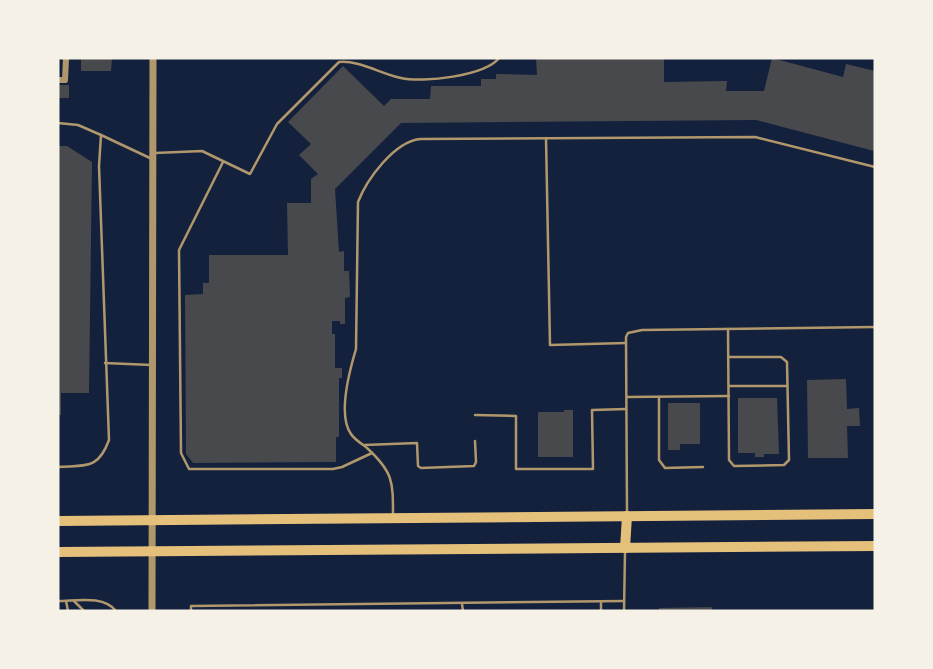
<svg xmlns="http://www.w3.org/2000/svg" width="933" height="669" viewBox="0 0 933 669" font-family="'Archivo Narrow',sans-serif">
  <rect width="100%" height="100%" fill="#14213d"/>
  <g fill="#48494c">
    <path d="M 81,58 L 112,58 L 111,71 L 81,71 Z"/>
    <path d="M 536,58 L 664,58 L 664,82 L 727,81 L 726,91 L 764,91 L 772,58 L 843,77 L 846,64 L 875,71 L 874,151 L 756,120 L 401,123 L 335,189 L 339,252 L 344,251 L 344,271 L 349,271 L 350,297 L 345,298 L 345,324 L 340,324 L 340,321 L 332,321 L 332,334 L 335,334 L 335,368 L 342,368 L 342,378 L 339,378 L 339,437 L 336,437 L 336,462 L 193,463 L 186,454 L 185,295 L 203,294 L 203,283 L 209,283 L 209,255 L 288,255 L 287,203 L 311,203 L 311,179 L 318,174 L 299,155 L 311,144 L 288,122 L 343,66 L 384,106 L 391,99 L 430,99 L 431,86 L 481,86 L 481,79 L 496,79 L 496,74 L 537,75 Z"/>
    <rect x="58" y="85" width="11" height="13"/>
    <path d="M 58,146 L 67,146 L 92,162 L 89,393 L 61,393 L 61,415 L 58,415 Z"/>
    <path d="M 846,379 L 847,409 L 859,408 L 860,426 L 847,426 L 848,458 L 808,458 L 807,380 Z"/>
    <path d="M 738,398 L 777,398 L 779,454 L 764,454 L 764,457 L 755,457 L 755,453 L 738,453 Z"/>
    <path d="M 668,403 L 700,403 L 700,444 L 680,444 L 680,450 L 668,450 Z"/>
    <path d="M 564,410 L 573,410 L 573,457 L 538,457 L 538,412 L 564,412 Z"/>
    <path d="M 712,607 L 712,611 L 659,611 L 659,608 Z"/>
  </g>
  <g fill="none" stroke-linecap="round" stroke-linejoin="round">
    <g stroke="#b1986c" stroke-width="2.5">
      <path d="M 58,123 L 78,125 L 101,135"/>
      <path d="M 546,138 L 550,345 L 626,343"/>
      <path d="M 155,153 L 202,151 L 250,174 L 277,124 L 339,62 C 359,60 381,74 401,78 C 423,83 485,76 499,58"/>
      <path d="M 223,162 L 179,250 L 181,453 L 189,469 L 333,469 L 342,467 L 372,453"/>
      <path d="M 728,329 L 729,460 L 734,466 L 784,465 L 789,460 L 787,362 L 781,357 L 728,357"/>
      <path d="M 105,363 L 151,365"/>
      <path d="M 729,386 L 787,386"/>
      <path d="M 627,397 L 729,396"/>
      <path d="M 659,397 L 659,460 L 665,468 L 703,467"/>
      <path d="M 475,415 L 516,416 L 516,469 L 593,469 L 592,410 L 626,409"/>
      <path d="M 364,445 L 417,443 L 418,466 L 421,468 L 474,466 L 476,462 L 475,441"/>
      <path d="M 58,467 C 86,465 98,470 109,440 L 99,166 L 101,135 L 152,159"/>
      <path d="M 627,512 L 626,337 L 628,333 L 642,330 L 875,327"/>
      <path d="M 393,515 C 393,481 393,472 367,448 C 362,444 354,439 351,434 C 337,415 350,369 356,349 L 358,202 C 367,179 394,142 420,139 L 755,137 L 875,167"/>
      <path d="M 58,601 C 77,601 103,595 116,611"/>
      <path d="M 66,601 L 68,611"/>
      <path d="M 74,601 L 84,611"/>
      <path d="M 462,604 L 463,611"/>
      <path d="M 191,611 L 191,606 L 624,601"/>
      <path d="M 601,611 L 601,602"/>
      <path d="M 624,611 L 625,552"/>
    </g>
    <path stroke="#b1986c" stroke-width="6" d="M 58,80 L 65,80 L 66,58"/>
    <path stroke="#b1986c" stroke-width="7" d="M 152,611 L 153,58"/>
    <g stroke="#e5c07b" stroke-width="10">
      <path d="M 58,521 L 875,514"/>
      <path d="M 625,548 L 627,516"/>
      <path d="M 58,552 L 875,546"/>
    </g>
  </g>
  <rect width="933" height="669" fill="none" stroke="#f6f1e7" stroke-width="119"/>
</svg>
